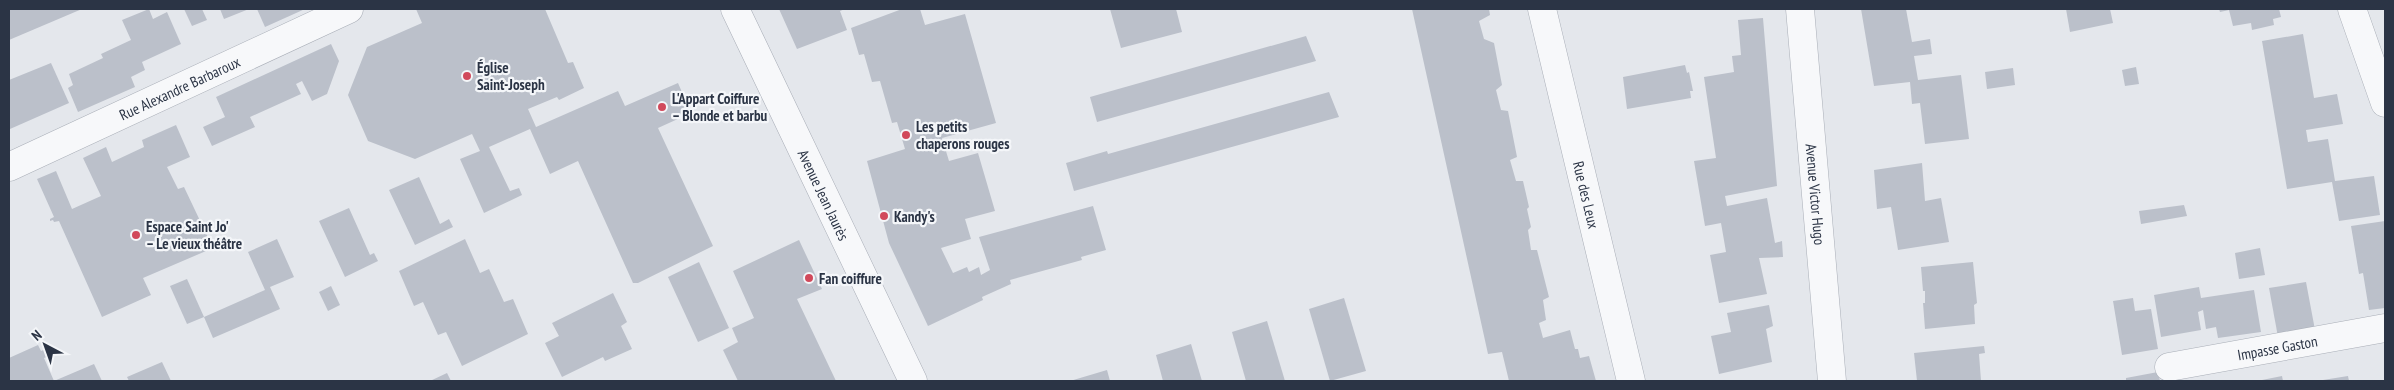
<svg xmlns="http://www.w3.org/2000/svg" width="2394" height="390" viewBox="0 0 2394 390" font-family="'PT Sans Narrow',sans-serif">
  <rect width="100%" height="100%" fill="#e4e7ec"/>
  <g fill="#bbc0ca">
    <path d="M 9,9 L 82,9 L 9,40 Z"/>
    <path d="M 149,9 L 153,19 L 167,12 L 181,44 L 142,62 L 145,70 L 131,77 L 135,87 L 78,112 L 68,88 L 73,85 L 69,74 L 103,58 L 101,54 L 131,40 L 122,20 Z"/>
    <path d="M 184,9 L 202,9 L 207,20 L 192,26 Z"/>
    <path d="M 220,9 L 249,9 L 224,19 Z"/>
    <path d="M 257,9 L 305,9 L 265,27 Z"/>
    <path d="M 416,9 L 545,9 L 568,63 L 573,62 L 584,88 L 559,100 L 557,97 L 528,109 L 536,127 L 618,91 L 625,106 L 678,83 L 691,113 L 658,128 L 713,246 L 638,283 L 633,283 L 578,161 L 550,174 L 530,129 L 489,147 L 510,191 L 519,188 L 522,195 L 484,213 L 460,159 L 480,151 L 472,134 L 415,159 L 368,141 L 348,95 L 367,47 L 422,23 Z"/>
    <path d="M 779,9 L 845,9 L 840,11 L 847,30 L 797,49 Z"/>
    <path d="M 902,9 L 920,9 L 925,25 L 965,14 L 996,123 L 942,138 L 949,161 L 978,153 L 995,211 L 965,219 L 971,239 L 941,248 L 953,273 L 967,267 L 969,272 L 979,267 L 981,275 L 990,270 L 979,237 L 1093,206 L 1106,250 L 1081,257 L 1082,260 L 1010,280 L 1011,284 L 982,297 L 983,300 L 928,326 L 889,243 L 867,161 L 905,149 L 897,122 L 892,123 L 880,81 L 872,82 L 864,54 L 859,55 L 851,28 Z"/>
    <path d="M 1110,9 L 1176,9 L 1182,32 L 1121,48 Z"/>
    <path d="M 1412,9 L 1489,9 L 1490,15 L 1479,21 L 1484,39 L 1494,43 L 1502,85 L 1496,90 L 1501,110 L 1508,111 L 1517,157 L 1510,160 L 1516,181 L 1523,181 L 1529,207 L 1527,209 L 1531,227 L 1528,230 L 1531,250 L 1537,250 L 1549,297 L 1543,300 L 1546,320 L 1539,323 L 1543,338 L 1570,330 L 1575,349 L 1578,349 L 1580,358 L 1589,356 L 1596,381 L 1509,381 L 1502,352 L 1488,354 Z"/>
    <path d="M 1861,9 L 1906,9 L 1912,42 L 1930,39 L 1932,54 L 1914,56 L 1918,80 L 1961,75 L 1969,139 L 1925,144 L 1920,103 L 1912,104 L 1910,82 L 1874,86 Z"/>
    <path d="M 2066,9 L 2110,9 L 2113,23 L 2070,32 Z"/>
    <path d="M 2219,9 L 2279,9 L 2281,17 L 2273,19 L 2274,25 L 2252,30 L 2251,23 L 2233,26 L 2229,10 L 2220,12 Z"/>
    <path d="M 1763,18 L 1777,186 L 1725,196 L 1727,206 L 1767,198 L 1775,243 L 1782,241 L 1783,257 L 1759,258 L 1767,294 L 1719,303 L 1710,255 L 1726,252 L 1721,223 L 1705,226 L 1694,161 L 1716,158 L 1704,77 L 1734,72 L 1732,56 L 1741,55 L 1738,20 Z"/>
    <path d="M 2303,34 L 2314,98 L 2337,94 L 2343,124 L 2306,130 L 2308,142 L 2328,139 L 2335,181 L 2374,176 L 2380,215 L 2339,221 L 2332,182 L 2287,189 L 2262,41 Z"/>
    <path d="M 1306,36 L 1316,61 L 1097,122 L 1090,97 Z"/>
    <path d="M 331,44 L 339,61 L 327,94 L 312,101 L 302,81 L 296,84 L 301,94 L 250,117 L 255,127 L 212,146 L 203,127 L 225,117 L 216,97 Z"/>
    <path d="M 51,63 L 69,103 L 10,129 L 9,80 Z"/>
    <path d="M 1685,65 L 1687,73 L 1689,72 L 1693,91 L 1690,91 L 1691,98 L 1627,109 L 1623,77 Z"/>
    <path d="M 2136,67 L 2139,84 L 2125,86 L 2122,70 Z"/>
    <path d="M 2013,68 L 2015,85 L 1987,89 L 1985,72 Z"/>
    <path d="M 1329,92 L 1339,117 L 1074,191 L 1066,163 L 1107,151 L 1108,154 Z"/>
    <path d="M 176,125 L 190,157 L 167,167 L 178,189 L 184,187 L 213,248 L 143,278 L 151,295 L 102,317 L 59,221 L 54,222 L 53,220 L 50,221 L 50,219 L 54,217 L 37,179 L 56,171 L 72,209 L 101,196 L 83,158 L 106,147 L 112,162 L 144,147 L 142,140 Z"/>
    <path d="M 1922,163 L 1925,201 L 1941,198 L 1949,242 L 1898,250 L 1891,207 L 1877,209 L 1874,170 Z"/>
    <path d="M 419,177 L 440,224 L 449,219 L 453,227 L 415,245 L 389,190 Z"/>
    <path d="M 2184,205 L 2187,216 L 2141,224 L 2139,211 Z"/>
    <path d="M 349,208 L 370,255 L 374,253 L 378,261 L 345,277 L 319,221 Z"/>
    <path d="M 2385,221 L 2385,308 L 2369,310 L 2363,273 L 2359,274 L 2351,226 Z"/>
    <path d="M 277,239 L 294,277 L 270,287 L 280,309 L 213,338 L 204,317 L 265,290 L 248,252 Z"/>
    <path d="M 465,239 L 480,273 L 489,269 L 504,302 L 513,299 L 528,334 L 462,366 L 446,332 L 438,335 L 423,302 L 414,306 L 399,271 Z"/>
    <path d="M 799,240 L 822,289 L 797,299 L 836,381 L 738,381 L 723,350 L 738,342 L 732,328 L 754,318 L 733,271 Z"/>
    <path d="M 2260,248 L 2265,275 L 2239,279 L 2235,253 Z"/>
    <path d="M 699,262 L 729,328 L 698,342 L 668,277 Z"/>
    <path d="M 1973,262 L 1977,303 L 1974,305 L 1975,324 L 1925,329 L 1923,303 L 1925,303 L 1925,291 L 1923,291 L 1921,267 Z"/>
    <path d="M 187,279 L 204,317 L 187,324 L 170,286 Z"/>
    <path d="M 2306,282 L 2315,330 L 2278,337 L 2269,288 Z"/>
    <path d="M 331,286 L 340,305 L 328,311 L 319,292 Z"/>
    <path d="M 2199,287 L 2201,298 L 2254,290 L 2261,332 L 2218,338 L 2216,327 L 2206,329 L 2203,310 L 2198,312 L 2201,330 L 2161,337 L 2154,295 Z"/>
    <path d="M 613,293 L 627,322 L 621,326 L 632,349 L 605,361 L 603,357 L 562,377 L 545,343 L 559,336 L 552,323 Z"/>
    <path d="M 1344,298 L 1366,371 L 1330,381 L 1309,309 Z"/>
    <path d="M 2133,298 L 2135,311 L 2151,309 L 2158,349 L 2122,355 L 2113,301 Z"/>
    <path d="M 1769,305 L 1773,326 L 1766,329 L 1772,362 L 1719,374 L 1711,336 L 1731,332 L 1727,313 Z"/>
    <path d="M 1267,321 L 1285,381 L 1246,381 L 1232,332 Z"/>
    <path d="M 1191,344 L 1202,381 L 1163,381 L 1156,355 Z"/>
    <path d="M 38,345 L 41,351 L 46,349 L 49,356 L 44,358 L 54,381 L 9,381 L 9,358 Z"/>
    <path d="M 1984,346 L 1985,353 L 1979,354 L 1981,381 L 1917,381 L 1914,353 Z"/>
    <path d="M 162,362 L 171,381 L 129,381 L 127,377 Z"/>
    <path d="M 94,364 L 102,381 L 54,381 Z"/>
    <path d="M 1107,370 L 1110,381 L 1070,381 Z"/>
    <path d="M 2158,372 L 2160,381 L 2126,381 L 2126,378 Z"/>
    <path d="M 447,373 L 451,381 L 430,381 Z"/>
    <path d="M 2282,376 L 2283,381 L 2262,381 L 2262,380 Z"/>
    <path d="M 2348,376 L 2349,381 L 2324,381 L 2323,380 Z"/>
  </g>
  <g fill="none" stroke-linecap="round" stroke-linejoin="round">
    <defs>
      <g id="minor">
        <path id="s1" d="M 735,9 L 913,381"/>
        <path id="s2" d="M 1542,9 L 1631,381"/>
        <path id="s3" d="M 1800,9 L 1832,381"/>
        <path d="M 2352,9 L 2385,103"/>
        <path id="s4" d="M 9,167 L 349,9"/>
        <path id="s5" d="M 2169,367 L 2385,328"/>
      </g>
    </defs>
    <use href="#minor" stroke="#a9aeb7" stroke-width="29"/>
    <use href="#minor" stroke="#f7f8fa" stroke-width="28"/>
  </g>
  <g fill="#d1495b" stroke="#f4f6f9" stroke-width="2">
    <circle cx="467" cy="76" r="5"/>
    <circle cx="662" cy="107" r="5"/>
    <circle cx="906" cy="135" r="5"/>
    <circle cx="884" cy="216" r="5"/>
    <circle cx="136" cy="235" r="5"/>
    <circle cx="809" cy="278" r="5"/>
  </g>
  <g text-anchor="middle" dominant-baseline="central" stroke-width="4.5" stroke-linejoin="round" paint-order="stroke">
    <g font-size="15" font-weight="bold" fill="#2b3445" stroke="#f4f6f9" text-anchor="start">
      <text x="477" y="67">Église<tspan x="477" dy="17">Saint-Joseph</tspan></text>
      <text x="672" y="98">L'Appart Coiffure<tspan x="672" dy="17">– Blonde et barbu</tspan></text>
      <text x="916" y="126">Les petits<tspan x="916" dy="17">chaperons rouges</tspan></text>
      <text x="894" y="216">Kandy's</text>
      <text x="146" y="226">Espace Saint Jo'<tspan x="146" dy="17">– Le vieux théâtre</tspan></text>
      <text x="819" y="278">Fan coiffure</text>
    </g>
    <g font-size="15" fill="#2b3445" stroke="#f4f6f9">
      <text stroke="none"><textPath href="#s4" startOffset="188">Rue Alexandre Barbaroux</textPath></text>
      <text stroke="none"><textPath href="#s1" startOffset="206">Avenue Jean Jaurès</textPath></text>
      <text stroke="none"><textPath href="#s2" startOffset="191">Rue des Leux</textPath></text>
      <text stroke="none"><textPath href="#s3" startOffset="186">Avenue Victor Hugo</textPath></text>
      <text stroke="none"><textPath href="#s5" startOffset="110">Impasse Gaston</textPath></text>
    </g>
  </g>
  <rect width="2394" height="390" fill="none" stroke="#2b3445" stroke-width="20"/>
  <g transform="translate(45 345) rotate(319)" stroke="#f4f6f9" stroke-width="4" paint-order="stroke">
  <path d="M0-4L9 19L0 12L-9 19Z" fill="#2b3445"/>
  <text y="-8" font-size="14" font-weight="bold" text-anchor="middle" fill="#2b3445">N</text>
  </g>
</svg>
